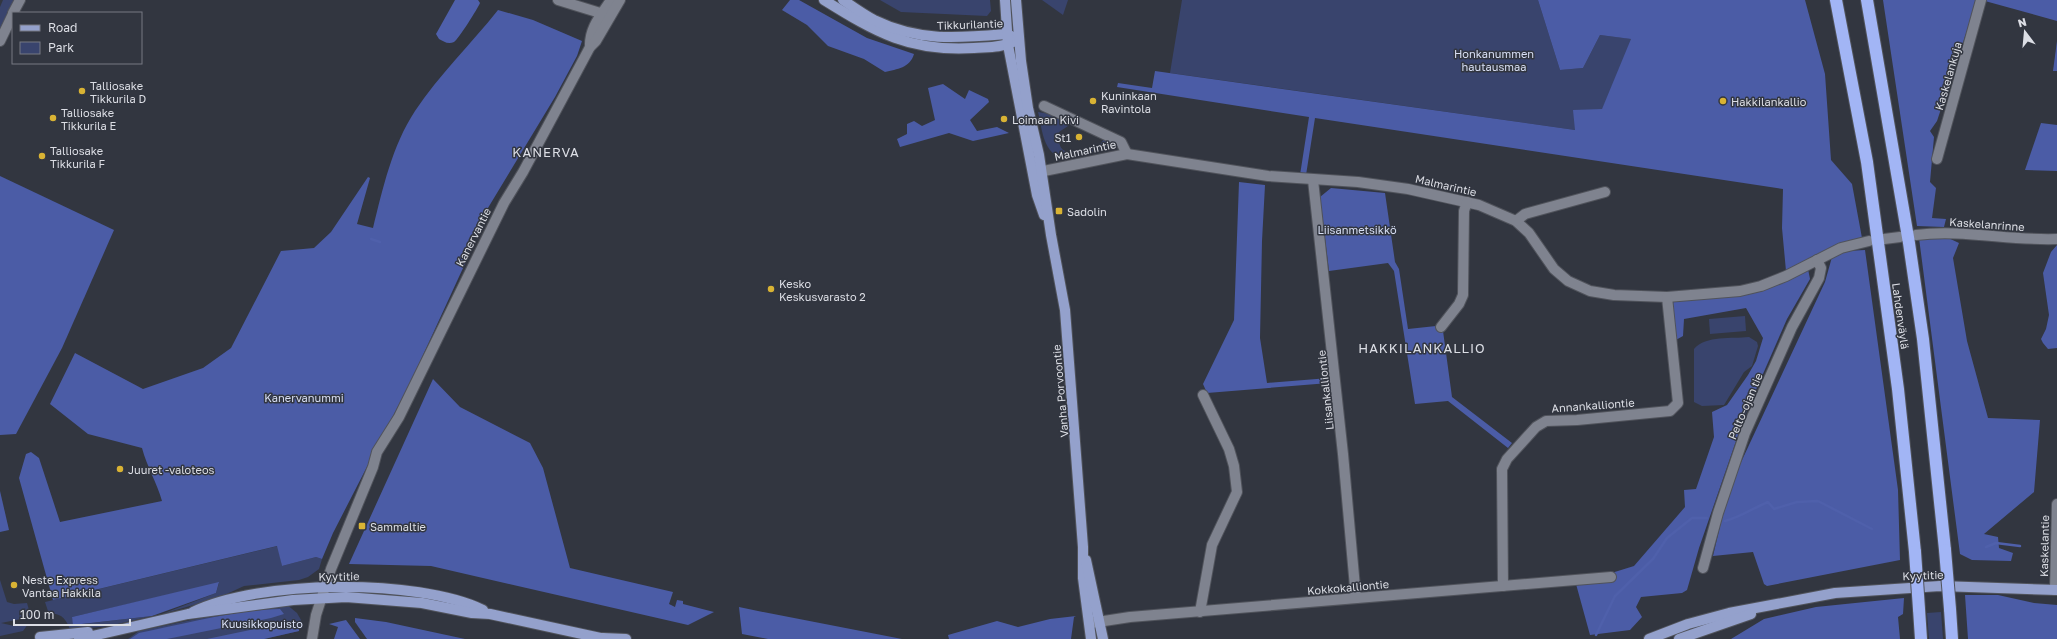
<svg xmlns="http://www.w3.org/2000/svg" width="2057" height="639" viewBox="0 0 2057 639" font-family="'Golos Text',sans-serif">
  <rect width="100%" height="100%" fill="#323640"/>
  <g fill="#39446d">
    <path d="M 3,0 L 14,0 L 0,31 L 0,7 Z"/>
    <path d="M 880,0 L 990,0 L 991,11 L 987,16 L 901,12 Z"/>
    <path d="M 1042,0 L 1068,0 L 1063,15 Z"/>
    <path d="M 1182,0 L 1538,0 L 1560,70 L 1583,68 L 1600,35 L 1632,39 L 1602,110 L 1575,130 L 1170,73 Z"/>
    <path d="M 1038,112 L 1062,116 L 1068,126 L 1059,132 C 1056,163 1080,150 1099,146 L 1104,139 L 1112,144 L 1113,147 L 1064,158 C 1043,155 1042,128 1038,112 Z"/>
    <path d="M 1745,316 L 1746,331 L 1710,334 L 1709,319 Z"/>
    <path d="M 1749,337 L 1757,342 L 1758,346 L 1752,366 L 1744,372 L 1724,405 L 1702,406 L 1694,402 L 1694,349 C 1706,335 1732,339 1749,337 Z"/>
    <path d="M 278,546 L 282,566 L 316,557 L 322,559 L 319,569 L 308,577 L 299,580 L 244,586 L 218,598 L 162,614 L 216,593 L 219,583 L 72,617 L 74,625 L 152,616 L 109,626 L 70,630 C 67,619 60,612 49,614 L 45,602 Z"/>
    <path d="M 0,580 L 7,602 L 14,604 L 27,603 L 31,617 L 1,623 L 14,626 L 28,624 L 23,631 L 0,636 Z"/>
    <path d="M 286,604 L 297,613 L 301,620 L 299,631 L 264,639 L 128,639 L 139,631 L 230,612 Z"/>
    <path d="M 1941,612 L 1943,639 L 1929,639 L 1927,613 Z"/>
  </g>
  <g fill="#4b5ca6">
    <path d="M 790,0 L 799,0 L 867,38 L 914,54 C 910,68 897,69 885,72 L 864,59 L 828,46 L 807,25 L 782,10 Z"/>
    <path d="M 1538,0 L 1805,0 L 1825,74 L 1831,160 L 1852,184 L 1862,238 L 1786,271 L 1782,228 L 1783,189 L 1315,118 L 1306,175 L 1300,175 L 1309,117 L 1117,87 L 1118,83 L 1152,88 L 1155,71 L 1575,130 L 1573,110 L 1602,109 L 1631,39 L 1600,35 L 1583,68 L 1560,70 Z"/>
    <path d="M 1883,0 L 1977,0 L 1937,121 L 1930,131 L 1934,137 L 1930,182 L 1936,188 L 1932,218 L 1946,219 L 1944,227 L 1917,226 Z"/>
    <path d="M 1985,0 L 2057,0 L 2057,21 L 1985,1 Z"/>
    <path d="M 498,10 L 533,20 L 582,41 L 577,56 L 555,97 L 471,236 L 469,255 L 412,379 L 333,533 L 322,559 L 316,557 L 282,566 L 277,546 L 53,600 L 19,478 L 26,454 L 31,452 L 39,458 L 60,522 L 162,501 C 157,483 147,467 142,448 L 88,434 L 50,404 L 75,353 L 143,389 L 203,368 L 231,348 L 281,251 L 314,248 L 331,232 L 368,177 L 370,178 L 357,224 L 373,228 C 383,188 392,146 415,111 C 439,75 471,44 498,10 Z"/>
    <path d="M 2057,41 L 2057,71 L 2053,71 Z"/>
    <path d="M 943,84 L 965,99 L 969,90 L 988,99 L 989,102 L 970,120 L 977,131 L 997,127 L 1009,133 L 973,141 L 949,133 L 900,147 L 897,139 L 907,134 L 907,124 L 914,121 L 922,126 L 935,120 L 928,88 Z"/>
    <path d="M 2041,123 L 2057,125 L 2057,171 L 2025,170 Z"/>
    <path d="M 0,176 L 114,230 L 62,348 L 16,434 L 0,435 Z"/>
    <path d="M 1239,182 L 1265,185 L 1262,241 L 1260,338 L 1267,383 L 1329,378 L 1329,383 L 1207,393 L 1203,384 L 1234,320 Z"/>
    <path d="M 1331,188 L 1385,193 L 1395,262 L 1399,269 L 1408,329 L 1436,326 L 1443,331 L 1452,397 L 1512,443 L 1508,448 L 1448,401 L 1415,404 L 1394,271 L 1388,263 L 1329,271 L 1320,197 Z"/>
    <path d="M 1944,236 L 1959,243 L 1953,258 L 1967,341 L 1988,418 L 2040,420 L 2034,492 L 1984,534 L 1998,537 L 1999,548 L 2013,553 L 2011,561 L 1972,560 L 1960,554 L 1919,238 Z"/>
    <path d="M 2057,245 L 2057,348 L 2048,349 L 2043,343 L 2041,339 L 2046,329 L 2049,315 L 2043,273 L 2051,252 Z"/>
    <path d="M 1865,250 L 1898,490 L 1900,560 L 1767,586 L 1764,584 L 1753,552 L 1713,556 L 1729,488 L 1825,282 L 1832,257 L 1846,251 Z"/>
    <path d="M 1808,269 L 1810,279 L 1787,319 L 1745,415 L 1699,548 L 1687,590 L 1682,593 L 1641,597 L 1636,607 L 1642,617 L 1630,630 L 1590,635 L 1576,584 L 1634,566 L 1685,507 L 1684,490 L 1696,489 L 1714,437 L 1712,412 L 1727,405 L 1748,375 L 1756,361 L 1763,338 L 1746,308 L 1684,319 L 1683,336 L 1674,341 L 1670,302 L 1745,294 Z"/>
    <path d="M 433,379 L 460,407 L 530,443 L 543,468 L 570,568 L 673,592 L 669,604 L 675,607 L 677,600 L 683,601 L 683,604 L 714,612 L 688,625 L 431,566 L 349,564 Z"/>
    <path d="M 0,491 L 9,530 L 0,532 Z"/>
    <path d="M 219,582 L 216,593 L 152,616 L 73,625 L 72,617 Z"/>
    <path d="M 1965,595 L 1998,595 L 2034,603 L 2057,605 L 2057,639 L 1968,639 Z"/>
    <path d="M 1904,598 L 1903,614 L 1898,617 L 1900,639 L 1731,639 L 1764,619 L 1816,607 Z"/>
    <path d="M 739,607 L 758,611 L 902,639 L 768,639 L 742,634 Z"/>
    <path d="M 280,609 L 284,614 L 271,618 L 167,639 L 130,639 L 139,633 C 185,624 233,610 280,609 Z"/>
    <path d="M 1076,616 L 1074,617 L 1071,639 L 949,639 L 948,635 L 997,621 L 1018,627 L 1050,619 Z"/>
    <path d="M 355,618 L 386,622 L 465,639 L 367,639 L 355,622 Z"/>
    <path d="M 346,620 L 360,639 L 334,639 L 338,627 L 329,624 Z"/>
    <path d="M 289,622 L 299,629 L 299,631 L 264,639 L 207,639 Z"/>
  </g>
  <path fill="#4f60ab" d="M 455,0 L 478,0 L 480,3 C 478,8 458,40 454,42 C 448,45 443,41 439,39 L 436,34 Z"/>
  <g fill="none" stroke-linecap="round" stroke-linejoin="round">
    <g stroke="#4f60ab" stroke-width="2.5">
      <path d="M 371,239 L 380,242"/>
      <path d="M 1725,521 C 1741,517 1753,508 1768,502 L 1774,509 L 1797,502 L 1818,501 L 1872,529"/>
      <path d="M 1986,547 L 1996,543 L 2020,546"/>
      <path d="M 1596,635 L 1615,596 L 1653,559 L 1667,538 L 1692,518 L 1707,518"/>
    </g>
    <defs>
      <g id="minor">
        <path d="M 558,0 L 610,16"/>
        <path d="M 13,13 L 20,0"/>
        <path d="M 0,41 L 13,14"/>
        <path d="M 590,47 C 589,28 601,15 611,0"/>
        <path d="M 1044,106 L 1121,142 L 1127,154"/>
        <path d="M 1937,159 L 1981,0"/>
        <path d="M 1034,173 L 1127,154 L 1268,176 L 1358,182 L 1408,189 L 1479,205 L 1516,221 L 1529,233 L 1554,269 L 1568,281 L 1590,291 L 1614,295 L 1667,297 L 1740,291 L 1761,286 L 1786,276 L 1841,248 L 1869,241"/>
        <path d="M 1313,180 L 1343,454 L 1356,598"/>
        <path d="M 1516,221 L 1525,214 L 1605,192"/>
        <path d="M 1916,235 C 1963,229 2010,241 2057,239"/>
        <path d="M 1884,239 L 1900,237"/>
        <path d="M 1441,327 L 1459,304 L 1463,295 L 1464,211 L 1467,202"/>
        <path d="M 1703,568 L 1718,513 L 1745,433 L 1792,327 L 1819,278 L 1821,268 L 1817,260"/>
        <path d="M 1503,586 L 1502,469 L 1507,459 L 1536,427 L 1546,421 L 1577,420 L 1670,411 L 1678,403 L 1667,297"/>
        <path d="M 2055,590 L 2057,504"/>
        <path d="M 1200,612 L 1212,545 L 1237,492 L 1234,466 L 1229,449 L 1203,395"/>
        <path d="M 1091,623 L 1130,617 L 1611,577"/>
        <path d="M 312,639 L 316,615 L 331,569 L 373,467 L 377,452 L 399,417 L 504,203 L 523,172 L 590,47 L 596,41 L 620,0"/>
      </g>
      <g id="major">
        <path d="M 824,0 C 877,33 910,52 974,48 C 987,47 1001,48 1013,42"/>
        <path d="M 843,0 C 853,7 863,14 874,20 C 919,42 959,38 1007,34 L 1011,36"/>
        <path d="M 1005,0 L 1008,45 L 1037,195 L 1044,215"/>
        <path d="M 1016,0 L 1021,61 L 1028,108 L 1039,155 L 1051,235 L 1065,310 L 1083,547 L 1083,578 L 1091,639"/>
        <path d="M 1086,560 L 1103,639"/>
        <path d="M 193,612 C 258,580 417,578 483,610"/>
        <path d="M 40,637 L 88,632"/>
        <path d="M 602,638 L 626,639"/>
        <path d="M 79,639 L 188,614 L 293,600 L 346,597 L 422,603 L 472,613 L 490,614 L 605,639"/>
        <path d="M 1649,639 L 1688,624 L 1729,613 L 1835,593 L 1940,586 L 2057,590"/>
        <path d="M 1679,639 L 1751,614"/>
      </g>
      <g id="highway">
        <path d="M 1836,0 L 1867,162 L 1898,389 L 1915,552"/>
        <path d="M 1867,0 L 1909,243 L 1923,339 L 1945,550"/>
        <path d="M 1919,609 L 1921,639"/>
        <path d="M 1950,609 L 1952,639"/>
      </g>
    </defs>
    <use href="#minor" stroke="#50535b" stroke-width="12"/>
    <use href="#major" stroke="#50535b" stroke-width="12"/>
    <use href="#highway" stroke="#50535b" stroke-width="14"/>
    <use href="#minor" stroke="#7f838f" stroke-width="10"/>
    <use href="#major" stroke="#94a1cc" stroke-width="10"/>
    <use href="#highway" stroke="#a2b5f5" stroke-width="12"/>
    <defs>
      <g id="highway-bridge">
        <path d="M 1945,550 L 1950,609"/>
        <path d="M 1915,552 L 1919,609"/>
      </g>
    </defs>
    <use href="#highway-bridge" stroke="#50535b" stroke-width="14" stroke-linecap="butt"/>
    <use href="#highway-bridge" stroke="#a2b5f5" stroke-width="12"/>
  </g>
  <g fill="#d9b334" stroke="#323640" stroke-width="1.5">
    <circle cx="82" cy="91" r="4"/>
    <circle cx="1093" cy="101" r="4"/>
    <circle cx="1723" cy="101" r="4"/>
    <circle cx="53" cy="118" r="4"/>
    <circle cx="1004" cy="119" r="4"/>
    <circle cx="1079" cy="137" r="4"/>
    <circle cx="42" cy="156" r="4"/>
    <rect x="1055" y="207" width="8" height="8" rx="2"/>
    <circle cx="771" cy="289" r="4"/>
    <circle cx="120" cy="469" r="4"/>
    <rect x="358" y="522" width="8" height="8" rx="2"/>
    <circle cx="14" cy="585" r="4"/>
  </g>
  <g text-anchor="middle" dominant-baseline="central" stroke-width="3" stroke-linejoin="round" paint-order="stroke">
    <g font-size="11" fill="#dcdee5" stroke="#323640">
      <text transform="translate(970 24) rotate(-2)">Tikkurilantie</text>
      <text transform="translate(1948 76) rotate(-74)">Kaskelankuja</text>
      <text transform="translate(1085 150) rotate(-12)">Malmarintie</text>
      <text transform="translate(1446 185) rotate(13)">Malmarintie</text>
      <text transform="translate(1987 224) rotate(4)">Kaskelanrinne</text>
      <text transform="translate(473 237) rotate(-63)">Kanervantie</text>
      <text transform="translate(1901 316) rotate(82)">Lahdenväylä</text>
      <text transform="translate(1325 390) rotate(-96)">Liisankalliontie</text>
      <text transform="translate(1060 391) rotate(-95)">Vanha Porvoontie</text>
      <text transform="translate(1593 405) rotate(-4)">Annankalliontie</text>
      <text transform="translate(1745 406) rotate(-67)">Pelto-ojan tie</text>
      <text transform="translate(2044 546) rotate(-89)">Kaskelantie</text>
      <text transform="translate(1923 575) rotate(-2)">Kyytitie</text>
      <text transform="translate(339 576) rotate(-1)">Kyytitie</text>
      <text transform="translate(1348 587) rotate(-5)">Kokkokalliontie</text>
    </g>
    <g font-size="11" fill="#d8dff4" stroke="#323640">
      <text x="1494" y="53">Honkanummen<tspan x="1494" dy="13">hautausmaa</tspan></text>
      <text x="1357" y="229">Liisanmetsikkö</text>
      <text x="304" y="397">Kanervanummi</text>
      <text x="262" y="623">Kuusikkopuisto</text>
    </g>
    <g font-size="11" fill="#dcdee5" stroke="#323640" text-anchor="start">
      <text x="90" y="85">Talliosake<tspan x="90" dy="13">Tikkurila D</tspan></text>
      <text x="1101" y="95">Kuninkaan<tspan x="1101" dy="13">Ravintola</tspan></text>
      <text x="1731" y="101">Hakkilankallio</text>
      <text x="61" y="112">Talliosake<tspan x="61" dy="13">Tikkurila E</tspan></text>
      <text x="1012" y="119">Loimaan Kivi</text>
      <text x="1071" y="137" text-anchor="end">St1</text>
      <text x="50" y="150">Talliosake<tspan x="50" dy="13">Tikkurila F</tspan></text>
      <text x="1067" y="211">Sadolin</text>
      <text x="779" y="283">Kesko<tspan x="779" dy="13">Keskusvarasto 2</tspan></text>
      <text x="128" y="469">Juuret -valoteos</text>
      <text x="370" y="526">Sammaltie</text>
      <text x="22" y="579">Neste Express<tspan x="22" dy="13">Vantaa Hakkila</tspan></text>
    </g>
    <g font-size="13" letter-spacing="1" fill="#dcdee5" stroke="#323640">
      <text x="546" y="152">KANERVA</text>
      <text x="1422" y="348">HAKKILANKALLIO</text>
    </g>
  </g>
  <rect x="12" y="12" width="130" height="52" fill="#323640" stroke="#767982"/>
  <rect x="20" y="25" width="20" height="6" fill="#94a1cc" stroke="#767982"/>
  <text x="48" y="32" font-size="12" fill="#dcdee5">Road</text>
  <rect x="20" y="42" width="20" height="12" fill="#39446d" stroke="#767982"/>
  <text x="48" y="52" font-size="12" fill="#dcdee5">Park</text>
  <g transform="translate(2025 32) rotate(344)" stroke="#323640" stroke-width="3" paint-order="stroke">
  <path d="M0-3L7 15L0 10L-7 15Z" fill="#dcdee5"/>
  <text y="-6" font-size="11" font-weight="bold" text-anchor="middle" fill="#dcdee5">N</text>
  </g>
  <path d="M14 619v6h116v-6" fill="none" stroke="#dcdee5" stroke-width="2"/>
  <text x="20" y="619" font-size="12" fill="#dcdee5" stroke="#323640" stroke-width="3" paint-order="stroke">100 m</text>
</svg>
